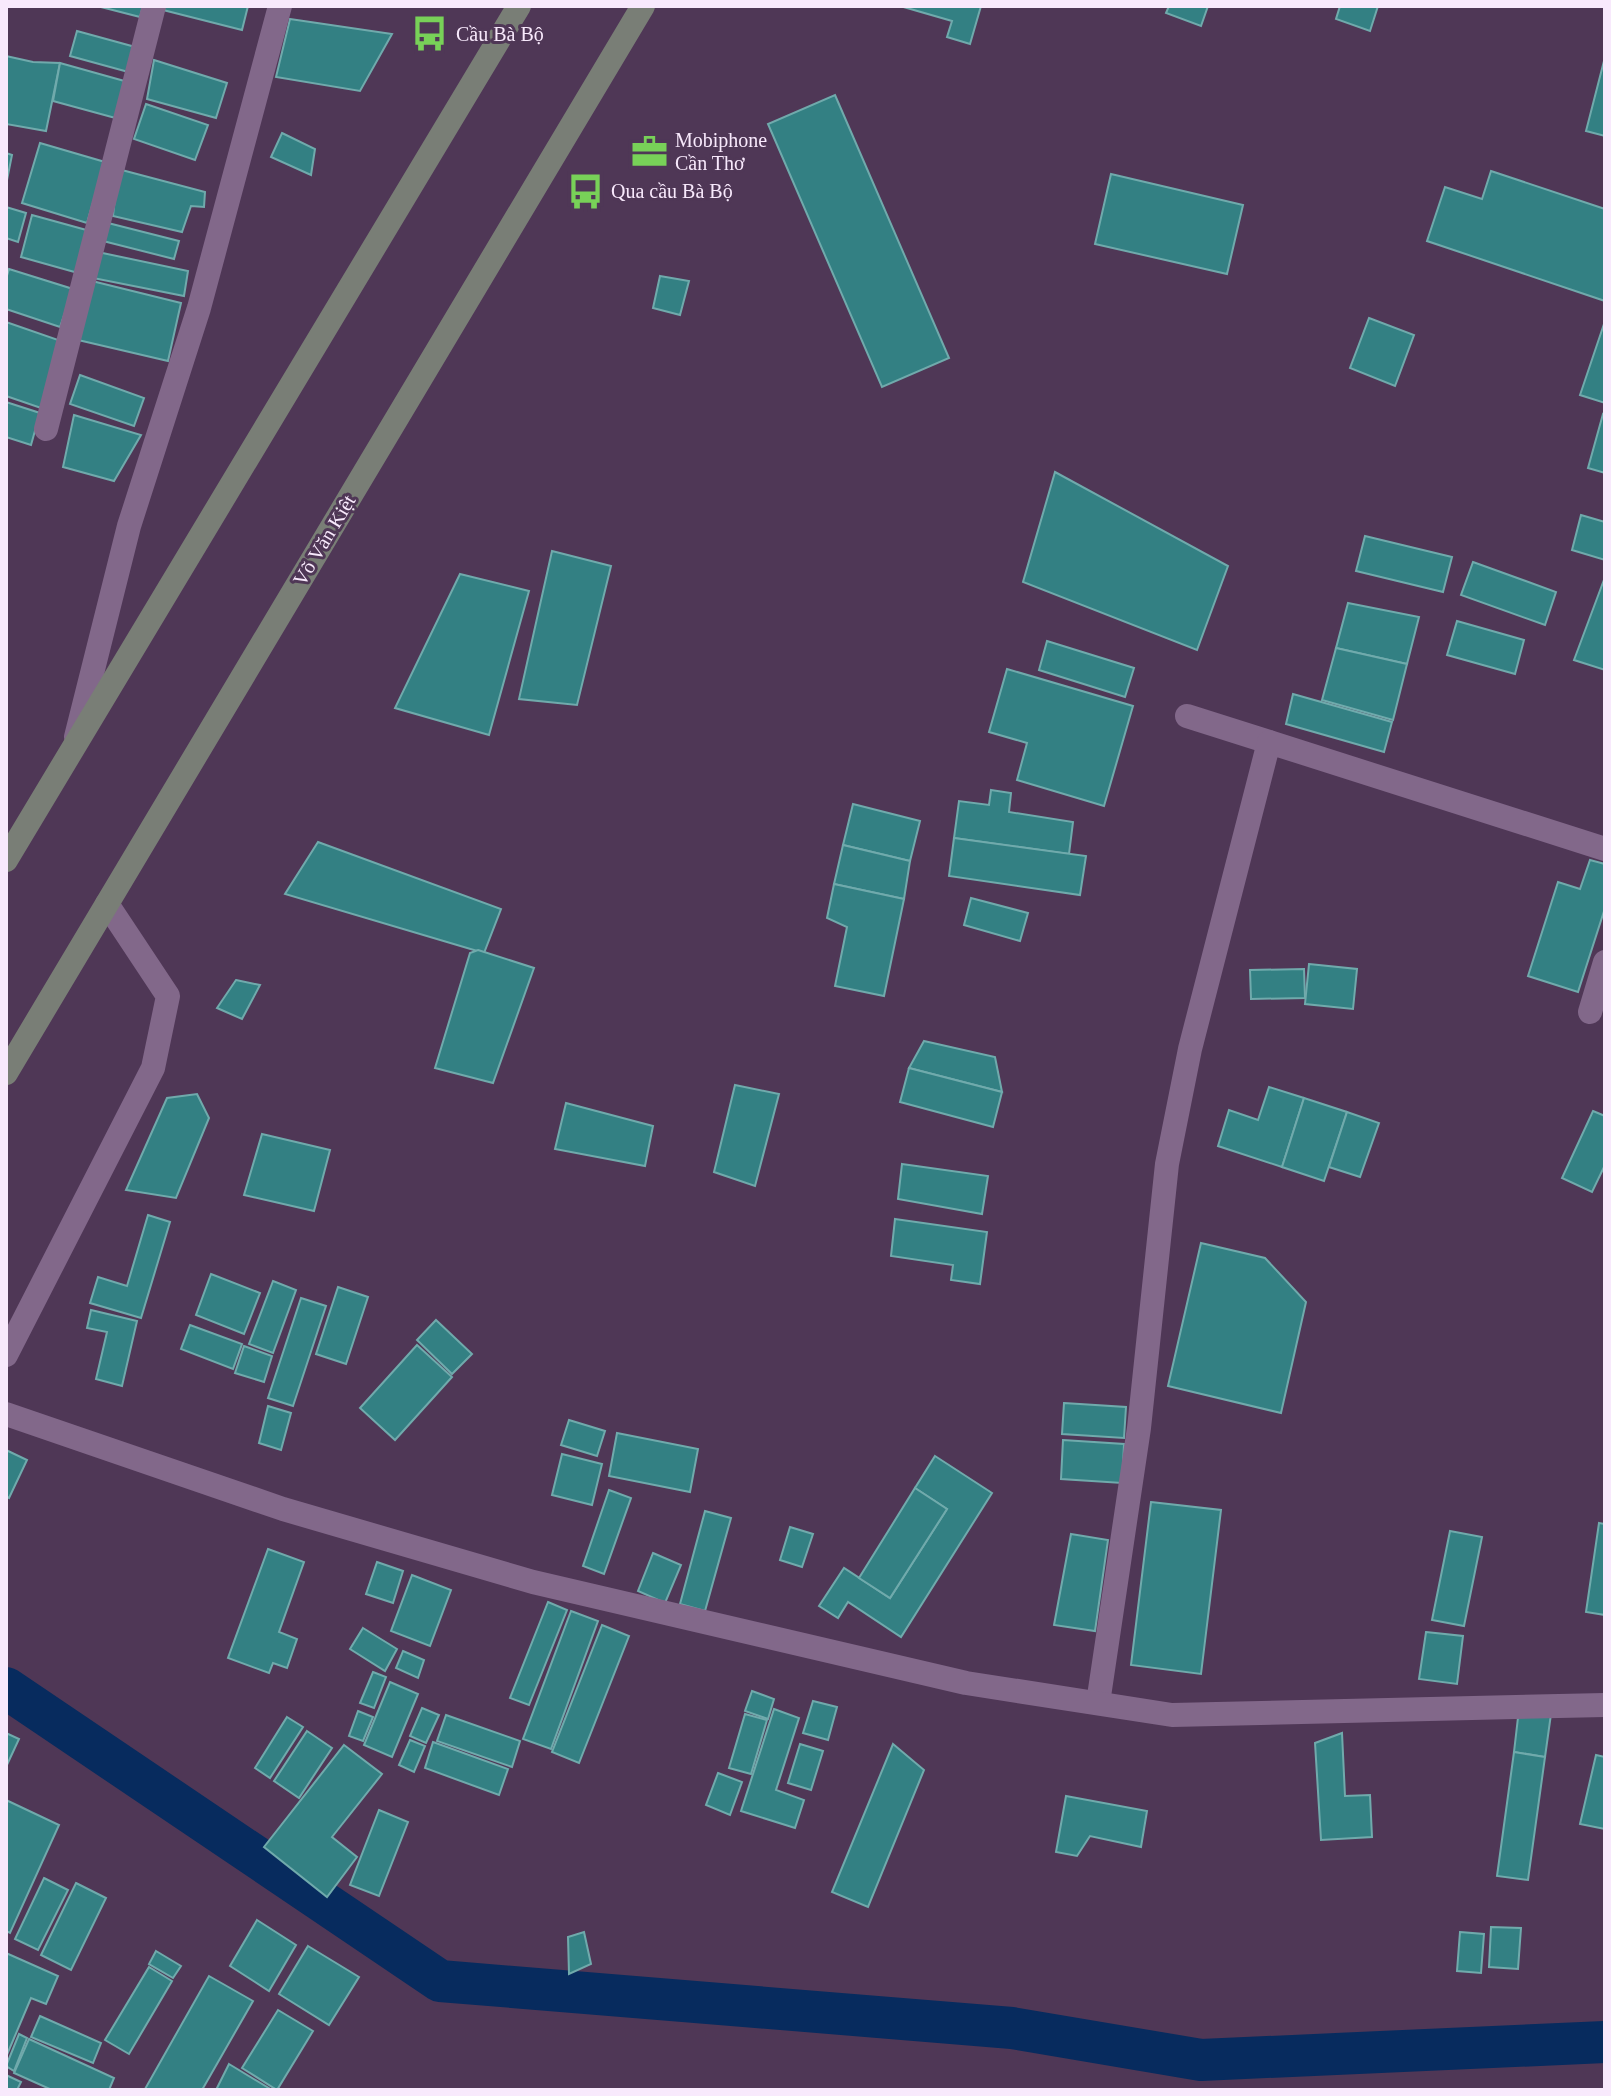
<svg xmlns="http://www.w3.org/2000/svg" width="1611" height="2096" viewBox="0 0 1611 2096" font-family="Georgia,serif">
  <rect width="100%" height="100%" fill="#4f3756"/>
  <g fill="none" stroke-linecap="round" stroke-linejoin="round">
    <path stroke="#072b5e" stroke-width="42" d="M 6,1688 L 440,1981 L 1012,2028 L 1201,2060 L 1605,2042"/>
  </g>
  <g fill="#338083" stroke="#70aaac" stroke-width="2">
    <path d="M 97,6 L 143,6 L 140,17 Z"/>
    <path d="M 164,6 L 248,6 L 242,30 L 163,10 Z"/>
    <path d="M 900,6 L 981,6 L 970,44 L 947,37 L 952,21 Z"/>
    <path d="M 1169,6 L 1208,6 L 1201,26 L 1166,13 Z"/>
    <path d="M 1340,6 L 1378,6 L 1370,31 L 1336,19 Z"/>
    <path d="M 290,19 L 392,34 L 360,91 L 276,77 Z"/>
    <path d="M 77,31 L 139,48 L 132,73 L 70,56 Z"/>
    <path d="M 6,56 L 33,62 L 60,63 L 46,131 L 6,124 Z"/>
    <path d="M 1605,57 L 1605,136 L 1586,131 Z"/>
    <path d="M 154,60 L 227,83 L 216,118 L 147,99 Z"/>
    <path d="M 60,63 L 128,82 L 119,119 L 53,101 Z"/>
    <path d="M 835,95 L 949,358 L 882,387 L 768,124 Z"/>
    <path d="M 146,104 L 208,125 L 195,160 L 134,139 Z"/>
    <path d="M 282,133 L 315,149 L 311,175 L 271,157 Z"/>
    <path d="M 40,143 L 105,162 L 87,223 L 22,203 Z"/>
    <path d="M 6,153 L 12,155 L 6,185 Z"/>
    <path d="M 118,169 L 205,192 L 204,207 L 191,206 L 182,232 L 113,216 Z"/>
    <path d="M 1491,171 L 1605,209 L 1605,301 L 1427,241 L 1445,187 L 1482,199 Z"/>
    <path d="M 1111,174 L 1243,205 L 1227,274 L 1095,244 Z"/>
    <path d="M 6,207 L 26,213 L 18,242 L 6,238 Z"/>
    <path d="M 32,215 L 90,231 L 78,273 L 21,257 Z"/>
    <path d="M 108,223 L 179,241 L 174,259 L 103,241 Z"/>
    <path d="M 93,251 L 188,271 L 184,296 L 88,277 Z"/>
    <path d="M 9,269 L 73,289 L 60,327 L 6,309 L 6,279 Z"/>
    <path d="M 660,276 L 689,281 L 680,315 L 653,308 Z"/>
    <path d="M 92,281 L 181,303 L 168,361 L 78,340 Z"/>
    <path d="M 1369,318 L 1414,335 L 1395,386 L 1350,368 Z"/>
    <path d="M 1605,321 L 1605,403 L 1580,395 Z"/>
    <path d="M 6,322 L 64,342 L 41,408 L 6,396 Z"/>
    <path d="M 80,375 L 144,398 L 134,426 L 70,404 Z"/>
    <path d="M 6,402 L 40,413 L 31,445 L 6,437 Z"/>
    <path d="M 1603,414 L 1605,415 L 1605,473 L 1588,468 Z"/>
    <path d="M 74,415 L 141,435 L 114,481 L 63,467 Z"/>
    <path d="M 1055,472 L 1228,566 L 1197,650 L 1023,582 Z"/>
    <path d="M 1581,515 L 1605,522 L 1605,560 L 1572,550 Z"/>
    <path d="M 1365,536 L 1452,557 L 1443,592 L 1356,571 Z"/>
    <path d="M 552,551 L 611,566 L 577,705 L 519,699 Z"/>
    <path d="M 1473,562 L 1556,592 L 1545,625 L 1461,595 Z"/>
    <path d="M 460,574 L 529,591 L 489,735 L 395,708 Z"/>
    <path d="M 1605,577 L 1605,670 L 1574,660 Z"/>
    <path d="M 1348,603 L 1419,617 L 1407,664 L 1336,648 Z"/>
    <path d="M 1457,621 L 1524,640 L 1515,674 L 1447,655 Z"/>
    <path d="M 1047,641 L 1134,668 L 1125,697 L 1039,670 Z"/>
    <path d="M 1336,648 L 1407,664 L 1393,720 L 1322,700 Z"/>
    <path d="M 1007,669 L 1133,706 L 1104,806 L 1017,780 L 1027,743 L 989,732 Z"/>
    <path d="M 1293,694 L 1392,722 L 1384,752 L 1286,724 Z"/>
    <path d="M 991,790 L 1011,793 L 1009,812 L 1073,822 L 1069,854 L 954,838 L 959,801 L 989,805 Z"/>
    <path d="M 853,804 L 920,821 L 910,861 L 843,845 Z"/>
    <path d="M 954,838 L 1086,856 L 1080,895 L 949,876 Z"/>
    <path d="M 318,842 L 501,909 L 484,953 L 285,894 Z"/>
    <path d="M 843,845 L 910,861 L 904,899 L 834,884 Z"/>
    <path d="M 1590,860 L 1605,864 L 1605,908 L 1578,992 L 1528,976 L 1558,882 L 1580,889 Z"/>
    <path d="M 834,884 L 904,899 L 884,996 L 835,986 L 847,927 L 827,918 Z"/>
    <path d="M 971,898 L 1028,913 L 1020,941 L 964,925 Z"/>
    <path d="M 478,950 L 534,968 L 493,1083 L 435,1068 L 470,953 Z"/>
    <path d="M 1309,964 L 1357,969 L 1353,1009 L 1305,1004 Z"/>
    <path d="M 1304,969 L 1305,998 L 1251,999 L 1250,970 Z"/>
    <path d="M 236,980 L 260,985 L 242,1019 L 217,1008 Z"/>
    <path d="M 924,1041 L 995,1057 L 1002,1092 L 909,1068 Z"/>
    <path d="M 909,1068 L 1002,1092 L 993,1127 L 900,1102 Z"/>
    <path d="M 735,1085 L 779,1094 L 755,1186 L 714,1172 Z"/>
    <path d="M 1269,1087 L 1304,1098 L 1282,1167 L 1218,1146 L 1229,1110 L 1258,1120 Z"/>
    <path d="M 197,1094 L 209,1118 L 176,1198 L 126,1190 L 167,1098 Z"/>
    <path d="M 1304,1098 L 1347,1112 L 1324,1181 L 1282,1167 Z"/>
    <path d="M 566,1103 L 653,1126 L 645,1166 L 555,1149 Z"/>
    <path d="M 1593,1111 L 1605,1116 L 1605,1165 L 1592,1192 L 1562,1178 Z"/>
    <path d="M 1347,1112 L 1379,1123 L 1360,1177 L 1329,1167 Z"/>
    <path d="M 262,1134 L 330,1150 L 314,1211 L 244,1195 Z"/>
    <path d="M 902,1164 L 988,1176 L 982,1214 L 898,1199 Z"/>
    <path d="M 148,1215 L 170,1222 L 141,1318 L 90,1303 L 98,1277 L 127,1286 Z"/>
    <path d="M 895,1219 L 987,1232 L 980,1284 L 951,1280 L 953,1265 L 891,1256 Z"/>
    <path d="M 1201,1243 L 1265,1258 L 1306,1302 L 1281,1413 L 1168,1386 Z"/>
    <path d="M 211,1274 L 260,1293 L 244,1334 L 196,1315 Z"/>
    <path d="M 273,1281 L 296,1290 L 273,1353 L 249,1344 Z"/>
    <path d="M 338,1287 L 368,1297 L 346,1364 L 316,1354 Z"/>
    <path d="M 301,1298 L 326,1306 L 293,1406 L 268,1398 Z"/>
    <path d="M 91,1310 L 137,1321 L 122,1386 L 96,1379 L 107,1332 L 87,1328 Z"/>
    <path d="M 436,1320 L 472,1354 L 452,1374 L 417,1340 Z"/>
    <path d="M 190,1325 L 242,1344 L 233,1369 L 181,1349 Z"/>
    <path d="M 417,1345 L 452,1377 L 395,1440 L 360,1408 Z"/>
    <path d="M 244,1346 L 272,1356 L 264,1382 L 235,1373 Z"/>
    <path d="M 1064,1403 L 1126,1407 L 1124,1438 L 1062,1434 Z"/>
    <path d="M 268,1406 L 291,1413 L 281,1450 L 259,1443 Z"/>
    <path d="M 569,1420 L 605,1431 L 597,1456 L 561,1445 Z"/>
    <path d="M 617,1433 L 698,1449 L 690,1492 L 609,1476 Z"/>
    <path d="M 1063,1440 L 1124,1444 L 1122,1483 L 1061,1479 Z"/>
    <path d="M 6,1450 L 27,1460 L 9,1498 L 6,1496 Z"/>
    <path d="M 562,1454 L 602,1464 L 592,1505 L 552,1495 Z"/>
    <path d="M 935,1456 L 992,1493 L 901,1637 L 848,1602 L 838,1618 L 819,1606 L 844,1568 L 890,1598 L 947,1509 L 915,1488 Z"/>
    <path d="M 915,1488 L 947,1509 L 890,1598 L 859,1578 Z"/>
    <path d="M 609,1490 L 631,1498 L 604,1574 L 583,1566 Z"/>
    <path d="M 1151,1502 L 1221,1510 L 1201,1674 L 1131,1665 Z"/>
    <path d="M 705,1511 L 731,1518 L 705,1611 L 680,1604 Z"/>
    <path d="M 1599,1523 L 1605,1524 L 1605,1615 L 1586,1612 Z"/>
    <path d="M 790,1527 L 813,1534 L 802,1567 L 780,1560 Z"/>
    <path d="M 1450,1531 L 1482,1537 L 1464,1626 L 1432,1620 Z"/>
    <path d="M 1071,1534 L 1108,1540 L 1095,1631 L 1054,1625 Z"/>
    <path d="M 268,1549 L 304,1562 L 279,1632 L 297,1639 L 287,1668 L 273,1663 L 269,1673 L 228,1658 Z"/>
    <path d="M 653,1553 L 681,1565 L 665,1603 L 638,1591 Z"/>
    <path d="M 377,1562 L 403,1571 L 393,1603 L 366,1594 Z"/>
    <path d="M 412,1575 L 451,1590 L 430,1646 L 391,1631 Z"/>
    <path d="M 548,1602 L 567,1610 L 529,1705 L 510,1698 Z"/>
    <path d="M 571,1611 L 598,1621 L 551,1749 L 523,1739 Z"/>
    <path d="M 602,1625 L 629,1636 L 579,1763 L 552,1752 Z"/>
    <path d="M 363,1628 L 397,1649 L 385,1671 L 350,1649 Z"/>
    <path d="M 1426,1632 L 1463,1636 L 1457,1684 L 1419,1679 Z"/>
    <path d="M 403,1651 L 424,1660 L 418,1678 L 396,1668 Z"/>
    <path d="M 373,1672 L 386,1677 L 374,1708 L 360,1703 Z"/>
    <path d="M 390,1682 L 418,1694 L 392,1757 L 364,1745 Z"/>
    <path d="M 752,1691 L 774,1699 L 768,1719 L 745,1711 Z"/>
    <path d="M 813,1701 L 837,1707 L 828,1740 L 803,1733 Z"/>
    <path d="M 422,1708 L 439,1715 L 426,1743 L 410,1736 Z"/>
    <path d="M 774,1709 L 799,1718 L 776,1790 L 804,1800 L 795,1828 L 741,1811 Z"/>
    <path d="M 1519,1709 L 1551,1714 L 1545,1757 L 1514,1752 Z"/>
    <path d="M 358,1711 L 373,1717 L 363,1741 L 349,1736 Z"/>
    <path d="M 745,1714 L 767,1720 L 751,1774 L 729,1768 Z"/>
    <path d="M 446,1715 L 520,1741 L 512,1767 L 437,1741 Z"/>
    <path d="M 287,1717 L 303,1727 L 270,1778 L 255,1768 Z"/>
    <path d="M 307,1731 L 332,1748 L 299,1798 L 274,1781 Z"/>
    <path d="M 6,1733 L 19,1739 L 6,1767 Z"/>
    <path d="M 1342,1733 L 1345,1796 L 1370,1795 L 1372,1837 L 1321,1840 L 1315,1743 Z"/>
    <path d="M 410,1740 L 425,1746 L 414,1772 L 399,1765 Z"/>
    <path d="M 433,1742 L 508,1769 L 499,1795 L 425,1768 Z"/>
    <path d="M 800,1744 L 823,1751 L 811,1790 L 788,1783 Z"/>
    <path d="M 893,1744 L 924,1770 L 868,1907 L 832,1892 Z"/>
    <path d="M 344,1745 L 382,1774 L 332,1837 L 357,1857 L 327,1897 L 264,1847 Z"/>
    <path d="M 1514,1752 L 1545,1757 L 1528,1880 L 1497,1876 Z"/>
    <path d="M 1596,1755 L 1605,1757 L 1605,1829 L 1580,1824 Z"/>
    <path d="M 718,1773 L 742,1782 L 730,1815 L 706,1805 Z"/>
    <path d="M 1066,1796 L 1147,1811 L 1141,1847 L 1090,1836 L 1077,1856 L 1056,1852 Z"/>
    <path d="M 6,1800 L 59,1825 L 10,1933 L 6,1931 Z"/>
    <path d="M 379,1810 L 408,1822 L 379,1896 L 350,1885 Z"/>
    <path d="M 44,1878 L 68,1890 L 38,1950 L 15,1939 Z"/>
    <path d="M 76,1883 L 106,1898 L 71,1970 L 41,1955 Z"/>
    <path d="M 257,1920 L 296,1945 L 269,1991 L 230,1966 Z"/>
    <path d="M 1491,1927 L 1521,1928 L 1518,1969 L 1489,1967 Z"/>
    <path d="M 584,1932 L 591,1964 L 569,1974 L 568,1937 Z"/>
    <path d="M 1460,1932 L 1484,1934 L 1481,1973 L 1457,1971 Z"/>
    <path d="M 308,1946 L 359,1977 L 329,2025 L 279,1994 Z"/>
    <path d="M 156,1951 L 181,1966 L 173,1978 L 149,1964 Z"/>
    <path d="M 6,1953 L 58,1976 L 46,2004 L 31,1998 L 6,2057 Z"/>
    <path d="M 149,1967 L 172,1981 L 129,2054 L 105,2040 Z"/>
    <path d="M 209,1976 L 253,2001 L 202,2090 L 147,2090 L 145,2089 Z"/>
    <path d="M 278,2010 L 313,2031 L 277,2090 L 242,2068 Z"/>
    <path d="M 40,2016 L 101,2043 L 93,2063 L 31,2037 Z"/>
    <path d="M 19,2034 L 27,2038 L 14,2071 L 6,2066 Z"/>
    <path d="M 29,2039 L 114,2078 L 109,2090 L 52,2090 L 14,2073 Z"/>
    <path d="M 229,2064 L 272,2090 L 216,2090 Z"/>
    <path d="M 6,2075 L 21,2082 L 17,2090 L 6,2090 Z"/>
  </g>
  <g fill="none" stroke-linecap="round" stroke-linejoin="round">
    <g stroke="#82688a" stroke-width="24">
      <path d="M 1187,716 L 1269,742"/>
      <path d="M 1098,1703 L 1139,1428 L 1167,1164 L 1190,1049 L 1269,742 L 1605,849"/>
    </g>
    <g stroke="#82688a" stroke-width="24">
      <path d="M 46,429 L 154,6"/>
      <path d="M 76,737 L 129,526 L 199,308 L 280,6"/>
      <path d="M 1590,1012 L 1605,962"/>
      <path d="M 6,1355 L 153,1068 L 168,996 L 107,904"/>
      <path d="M 6,1414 L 283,1509 L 533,1582 L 966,1683 L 1172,1715 L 1605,1705"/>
    </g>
    <g stroke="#797e76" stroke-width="24">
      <path d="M 6,860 L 519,6"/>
      <path d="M 6,1073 L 643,6"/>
    </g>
  </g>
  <defs>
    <symbol id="bus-bare" viewBox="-9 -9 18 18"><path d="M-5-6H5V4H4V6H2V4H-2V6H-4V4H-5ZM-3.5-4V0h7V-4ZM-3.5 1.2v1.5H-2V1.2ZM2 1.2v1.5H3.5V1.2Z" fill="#78d158" stroke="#4f3756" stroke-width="2.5" paint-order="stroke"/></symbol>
    <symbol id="office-bare" viewBox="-9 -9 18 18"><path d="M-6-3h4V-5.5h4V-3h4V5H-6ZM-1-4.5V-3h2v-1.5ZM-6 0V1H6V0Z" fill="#78d158" stroke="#4f3756" stroke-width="2.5" paint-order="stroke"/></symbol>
  </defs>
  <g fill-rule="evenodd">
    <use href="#bus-bare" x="404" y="8" width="51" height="51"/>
    <use href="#office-bare" x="624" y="126" width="51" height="51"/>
    <use href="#bus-bare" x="560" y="166" width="51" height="51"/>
  </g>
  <g text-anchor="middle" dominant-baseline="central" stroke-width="6" stroke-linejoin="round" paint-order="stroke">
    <g font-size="20" fill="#f8e9fc" stroke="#4f3756" text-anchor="start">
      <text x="456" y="34">Cầu Bà Bộ</text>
      <text x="675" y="140">Mobiphone<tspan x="675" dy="23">Cần Thơ</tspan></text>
      <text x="611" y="191">Qua cầu Bà Bộ</text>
    </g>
    <g font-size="20" fill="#f8e9fc" stroke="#4f3756">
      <text transform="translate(324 540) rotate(-59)">Võ Văn Kiệt</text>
    </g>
  </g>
  <rect width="1611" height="2096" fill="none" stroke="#f8e9fc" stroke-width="16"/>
</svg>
